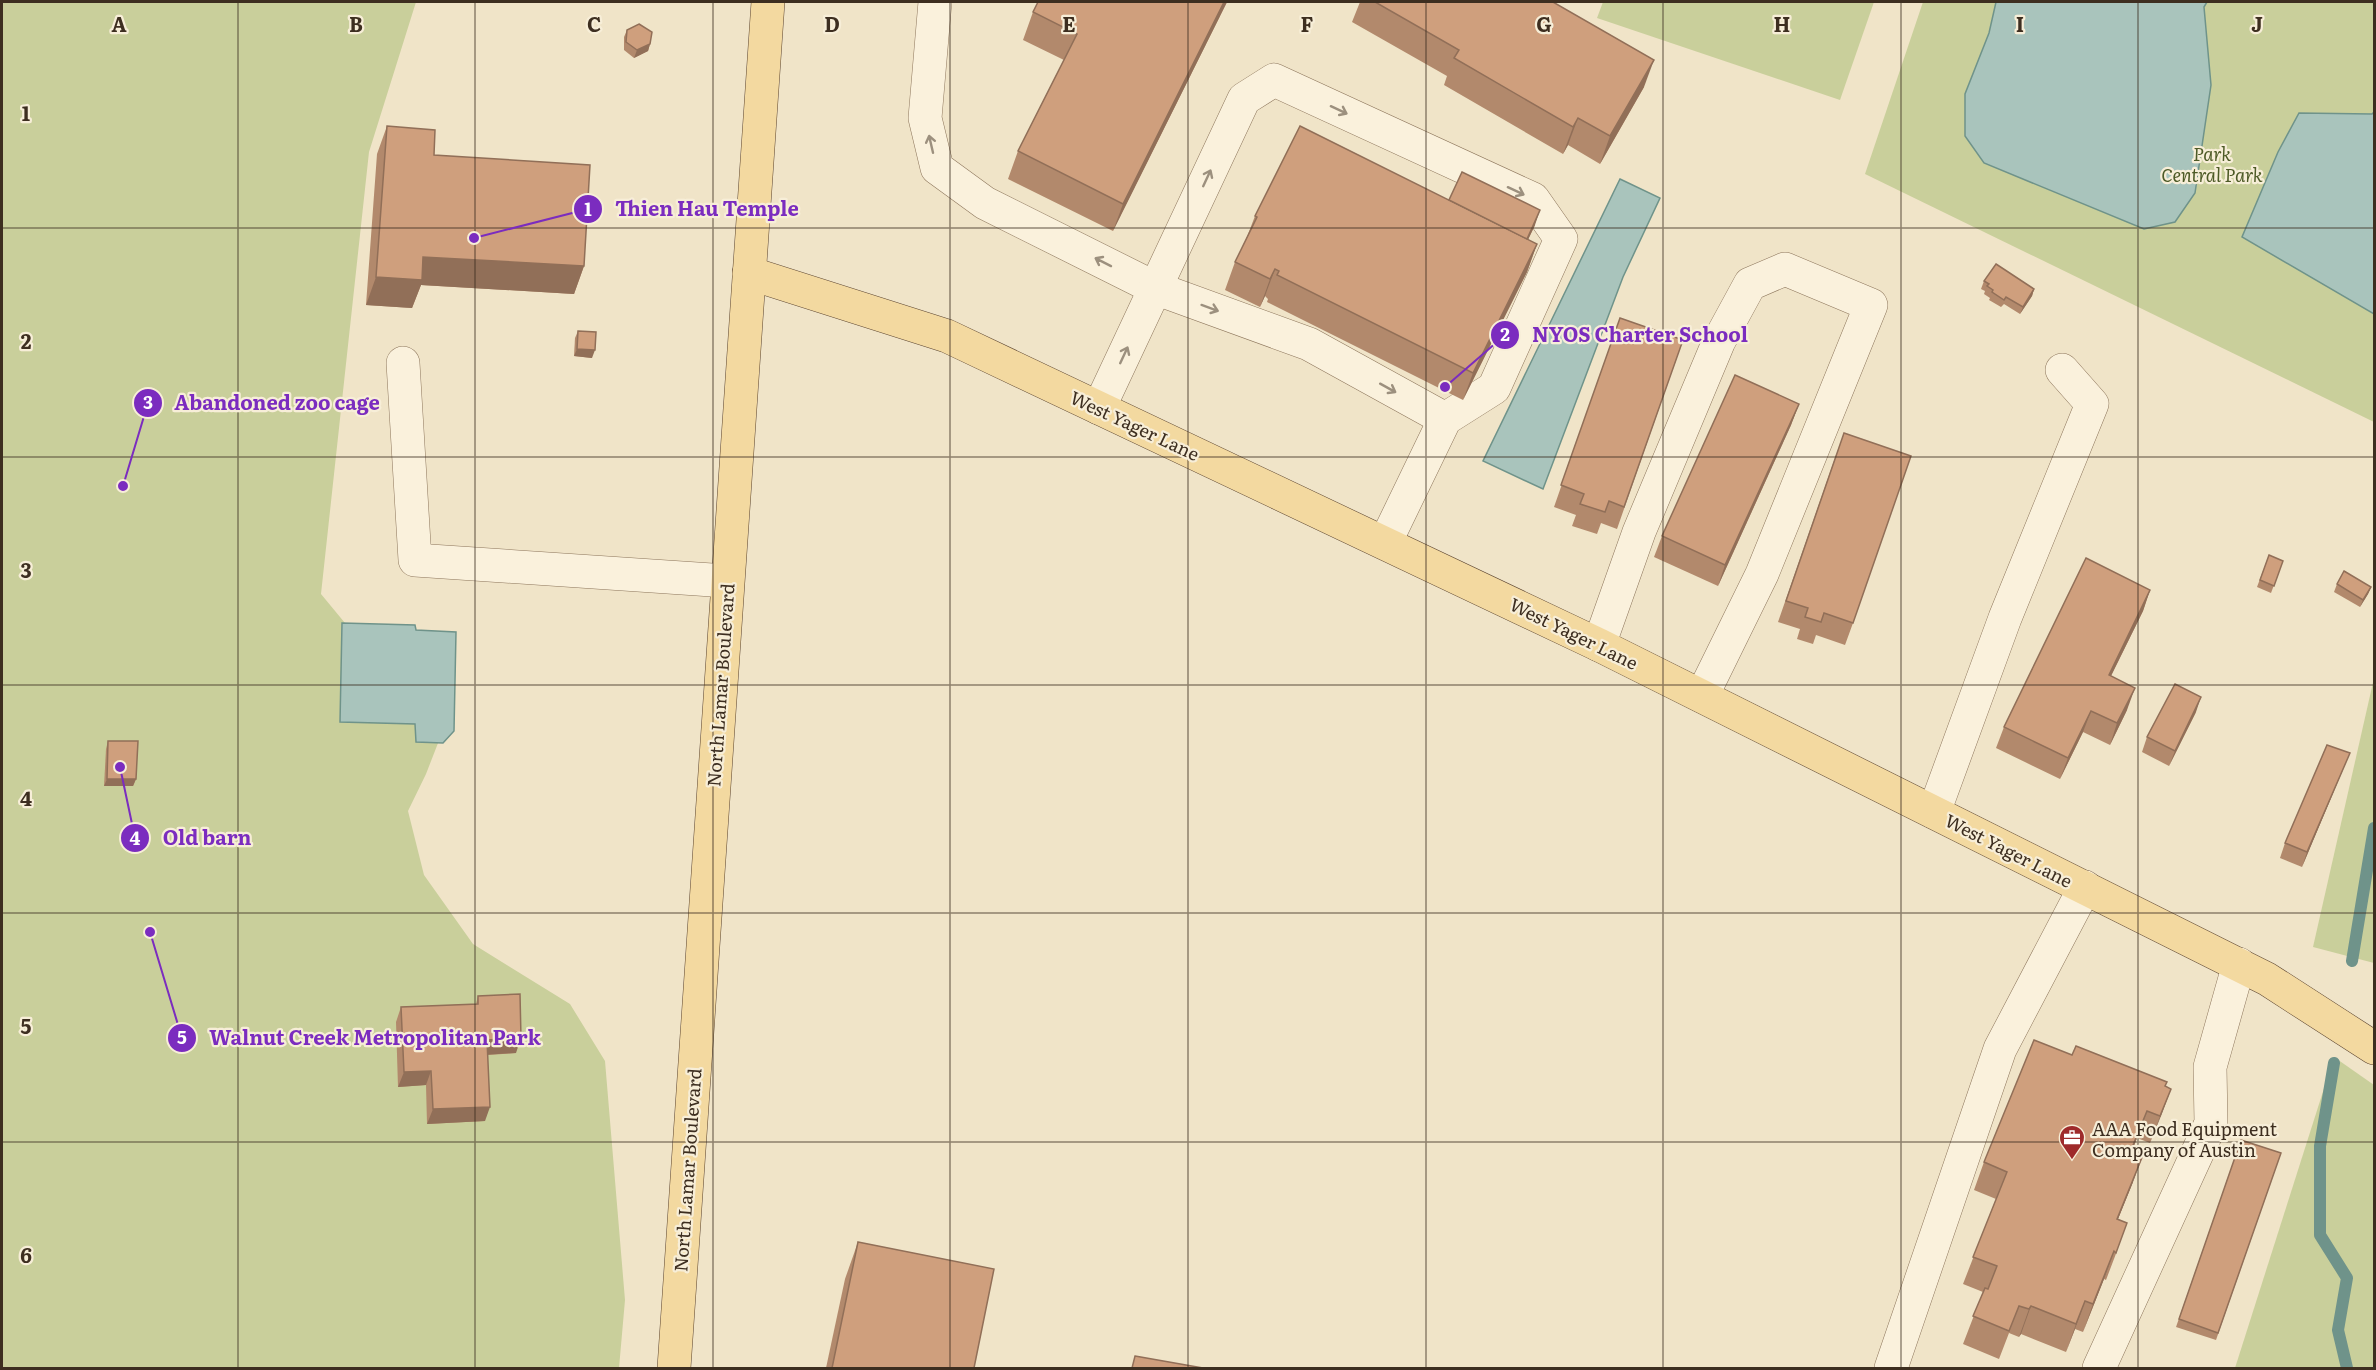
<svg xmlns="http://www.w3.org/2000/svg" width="2376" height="1370" viewBox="0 0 2376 1370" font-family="Literata,serif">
  <rect width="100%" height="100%" fill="#f0e4c8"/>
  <g fill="#c9cf9b">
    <path d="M 2,2 L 416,2 L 369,152 L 321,594 L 440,738 L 426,774 L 408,811 L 424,875 L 473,944 L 570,1004 L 605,1061 L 625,1300 L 619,1368 L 2,1368 Z"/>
    <path d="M 1603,2 L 1874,2 L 1840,100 L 1597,18 Z"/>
    <path d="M 1923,2 L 2374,2 L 2374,422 L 1865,174 Z"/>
    <path d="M 2374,678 L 2374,963 L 2313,947 Z"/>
    <path d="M 2334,1057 L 2374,1085 L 2374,1368 L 2235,1368 Z"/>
  </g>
  <g fill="#a9c4bc" stroke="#6f938a" stroke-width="1.5">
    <path d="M 1996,2 L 2207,2 L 2204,7 L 2211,85 L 2195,193 L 2175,222 L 2144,229 L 1984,163 L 1965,136 L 1965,94 L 1989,33 Z"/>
    <path d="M 2374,112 L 2374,314 L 2242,237 L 2278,152 L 2299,113 L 2372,114 Z"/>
    <path d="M 1620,179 L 1660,198 L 1623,277 L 1543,489 L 1483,461 Z"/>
    <path d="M 342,623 L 415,625 L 416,630 L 456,632 L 454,731 L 443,743 L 416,742 L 415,724 L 340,722 Z"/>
  </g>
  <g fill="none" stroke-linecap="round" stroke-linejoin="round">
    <g stroke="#6f938a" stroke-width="12">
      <path d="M 2352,961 L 2374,828"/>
      <path d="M 2334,1063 L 2320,1146 L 2320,1235 L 2347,1278 L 2338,1330 L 2347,1368"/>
    </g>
    <defs>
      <g id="minor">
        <path d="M 935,2 L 925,118 L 937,168 L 985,203 L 1155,288 L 1309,344 L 1445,419"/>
        <path d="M 403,363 L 415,560 L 727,581"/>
        <path d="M 1099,408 L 1244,99 L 1274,80 L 1533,199 L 1561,239 L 1494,388 L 1445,419 L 1385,543"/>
        <path d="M 1599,645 L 1639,532 L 1719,341 L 1750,284 L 1785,269 L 1871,305 L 1762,574 L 1702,696"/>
        <path d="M 1934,812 L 2005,618 L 2092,404 L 2062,370"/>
        <path d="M 1891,1368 L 2000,1049 L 2085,887"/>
        <path d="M 2099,1368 L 2211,1123 L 2210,1067 L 2239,964"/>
      </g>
      <g id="major">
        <path d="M 749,273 L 947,336 L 1599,645 L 2267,979 L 2374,1048"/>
        <path d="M 674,1368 L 768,2"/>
      </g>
    </defs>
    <use href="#minor" stroke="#8d765c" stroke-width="34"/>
    <use href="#major" stroke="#5b4430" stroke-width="34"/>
    <use href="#minor" stroke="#faf1dc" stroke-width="33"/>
    <use href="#major" stroke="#f3d9a0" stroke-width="33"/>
  </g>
  <g fill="#b2896c">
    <path d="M 1227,2 L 1113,231 L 1008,179 L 1018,151 L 1064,60 L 1023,40 L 1033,12 Z"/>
    <path d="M 1360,2 L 1553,2 L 1644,87 L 1600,164 L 1568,145 L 1563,154 L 1444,85 L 1447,76 L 1352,22 Z"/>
    <path d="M 627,30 L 650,44 L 648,51 L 634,58 L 624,50 L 624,37 Z"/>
    <path d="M 387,126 L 434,155 L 584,266 L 574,294 L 421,285 L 412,308 L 366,305 L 377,154 Z"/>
    <path d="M 1449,200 L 1535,225 L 1528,240 L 1537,244 L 1527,272 L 1463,400 L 1267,302 L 1268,299 L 1265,296 L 1260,307 L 1225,290 L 1235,262 L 1245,242 L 1255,216 Z"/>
    <path d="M 1984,281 L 2034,289 L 2032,296 L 2020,314 L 2004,304 L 2001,307 L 1989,300 L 1990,298 L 1984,294 L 1985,291 L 1981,289 Z"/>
    <path d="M 1620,318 L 1683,340 L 1617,529 L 1601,523 L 1597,534 L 1572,526 L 1576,515 L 1554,507 Z"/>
    <path d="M 578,331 L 592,358 L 574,356 L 575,338 Z"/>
    <path d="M 1799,404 L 1791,425 L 1718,586 L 1654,557 L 1662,536 Z"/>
    <path d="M 1836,455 L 1853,623 L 1845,645 L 1816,635 L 1813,644 L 1797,639 L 1800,629 L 1778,622 Z"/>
    <path d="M 2269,555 L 2283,561 L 2271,593 L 2257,587 Z"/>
    <path d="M 2337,584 L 2371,587 L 2368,594 L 2360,607 L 2334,592 Z"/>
    <path d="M 2150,590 L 2143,611 L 2111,676 L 2127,710 L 2110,745 L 2083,732 L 2060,779 L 1996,748 L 2004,727 Z"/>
    <path d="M 2196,712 L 2169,766 L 2142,752 L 2147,737 Z"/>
    <path d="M 108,741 L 136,779 L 133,786 L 104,786 L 106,749 Z"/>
    <path d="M 2344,767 L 2302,867 L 2280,858 L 2285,843 Z"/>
    <path d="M 478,996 L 516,1053 L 488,1055 L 485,1121 L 427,1124 L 426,1085 L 398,1087 L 396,1022 L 401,1007 L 476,1004 Z"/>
    <path d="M 2072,1055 L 2171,1089 L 2150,1143 L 2137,1138 L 2132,1151 L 2133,1182 L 2118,1219 L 2117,1251 L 2106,1280 L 2104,1279 L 2083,1332 L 2075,1329 L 2066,1352 L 2021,1334 L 2019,1337 L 2009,1333 L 1999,1359 L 1963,1344 L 1983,1292 L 1963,1284 L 1996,1199 L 1974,1190 L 1984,1162 Z"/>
    <path d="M 2241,1140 L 2281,1153 L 2216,1340 L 2176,1327 Z"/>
    <path d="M 858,1242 L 974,1368 L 826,1368 L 845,1279 Z"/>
  </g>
  <g fill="#916f58">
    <path d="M 1224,2 L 1227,2 L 1113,231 L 1123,204 Z"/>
    <path d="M 650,44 L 648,51 L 634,58 L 637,50 Z"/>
    <path d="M 1654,60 L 1644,87 L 1600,164 L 1610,136 Z"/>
    <path d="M 1578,118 L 1568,145 L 1563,154 L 1573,127 Z"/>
    <path d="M 1540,210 L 1535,225 L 1521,254 L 1527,239 Z"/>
    <path d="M 1537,244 L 1527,272 L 1463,400 L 1473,373 Z"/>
    <path d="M 423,257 L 584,266 L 574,294 L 421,285 L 412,308 L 366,305 L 376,277 Z"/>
    <path d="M 1275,269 L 1265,296 L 1260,307 L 1270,279 Z"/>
    <path d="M 2034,289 L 2032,296 L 2020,314 L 2023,307 Z"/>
    <path d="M 577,349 L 595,350 L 592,358 L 574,356 Z"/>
    <path d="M 1799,404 L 1791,425 L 1718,586 L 1725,565 Z"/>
    <path d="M 2371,587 L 2368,594 L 2360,607 L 2363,600 Z"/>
    <path d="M 2150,590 L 2143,611 L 2101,696 L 2109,675 Z"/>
    <path d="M 2135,688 L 2127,710 L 2110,745 L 2117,723 Z"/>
    <path d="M 2201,697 L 2196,712 L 2169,766 L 2175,751 Z"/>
    <path d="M 2091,711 L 2083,732 L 2060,779 L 2068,758 Z"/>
    <path d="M 2350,753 L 2344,767 L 2302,867 L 2307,852 Z"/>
    <path d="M 107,779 L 136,779 L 133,786 L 104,786 Z"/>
    <path d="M 521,1038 L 516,1053 L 482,1055 L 487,1040 Z"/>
    <path d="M 431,1071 L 426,1085 L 398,1087 L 404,1072 Z"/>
    <path d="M 2171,1089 L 2161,1116 L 2150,1143 L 2160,1116 Z"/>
    <path d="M 490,1107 L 485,1121 L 427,1124 L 433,1109 Z"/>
    <path d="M 2147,1111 L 2137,1138 L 2121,1178 L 2131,1150 Z"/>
    <path d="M 2143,1155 L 2133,1182 L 2107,1246 L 2117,1219 Z"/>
    <path d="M 2114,1251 L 2104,1279 L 2083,1332 L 2093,1304 Z"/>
    <path d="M 2085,1301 L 2075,1329 L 2066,1352 L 2076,1324 Z"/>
    <path d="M 2031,1306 L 2021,1334 L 2019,1337 L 2029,1309 Z"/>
  </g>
  <g fill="#cf9f7d" stroke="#916f58" stroke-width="1.5">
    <path d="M 1038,2 L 1224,2 L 1123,204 L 1018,151 L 1077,34 L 1033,12 Z"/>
    <path d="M 1375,2 L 1553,2 L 1654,60 L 1610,136 L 1578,118 L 1573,127 L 1454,58 L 1459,50 Z"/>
    <path d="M 639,24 L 652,32 L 650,44 L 637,50 L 626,42 L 627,30 Z"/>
    <path d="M 387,126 L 435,130 L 434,155 L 590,165 L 584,266 L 423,257 L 422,280 L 376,277 Z"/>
    <path d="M 1300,126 L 1537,244 L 1473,373 L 1277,275 L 1279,271 L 1275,269 L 1270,279 L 1235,262 L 1257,217 L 1255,216 Z"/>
    <path d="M 1462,172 L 1540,210 L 1527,239 L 1449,200 Z"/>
    <path d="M 1996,264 L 2034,289 L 2023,307 L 2006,297 L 2004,300 L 1992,292 L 1993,290 L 1987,286 L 1989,284 L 1984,281 Z"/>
    <path d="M 1620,318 L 1683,340 L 1624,507 L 1609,501 L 1605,512 L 1580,504 L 1584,494 L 1561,485 Z"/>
    <path d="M 578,331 L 596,332 L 595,350 L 577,349 Z"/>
    <path d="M 1735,375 L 1799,404 L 1725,565 L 1662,536 Z"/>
    <path d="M 1844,433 L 1911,456 L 1853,623 L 1824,613 L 1821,622 L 1805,617 L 1808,608 L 1786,601 Z"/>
    <path d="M 2269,555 L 2283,561 L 2274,586 L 2260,580 Z"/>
    <path d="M 2086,558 L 2150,590 L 2109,675 L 2135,688 L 2117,723 L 2091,711 L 2068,758 L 2004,727 Z"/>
    <path d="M 2344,571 L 2371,587 L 2363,600 L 2337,584 Z"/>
    <path d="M 2175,684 L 2201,697 L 2175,751 L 2147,737 Z"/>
    <path d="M 108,741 L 138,741 L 136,779 L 107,779 Z"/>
    <path d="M 2327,745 L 2350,753 L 2307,852 L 2285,843 Z"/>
    <path d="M 520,994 L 521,1038 L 487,1040 L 490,1107 L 433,1109 L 431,1071 L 404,1072 L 401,1007 L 478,1004 L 478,996 Z"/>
    <path d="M 2034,1040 L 2072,1055 L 2076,1046 L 2167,1082 L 2165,1086 L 2171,1089 L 2160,1116 L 2147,1111 L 2131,1150 L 2143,1155 L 2117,1219 L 2127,1223 L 2116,1253 L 2114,1251 L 2093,1304 L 2085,1301 L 2076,1324 L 2031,1306 L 2029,1309 L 2019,1306 L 2009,1331 L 1973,1316 L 1985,1288 L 1988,1289 L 1997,1266 L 1973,1257 L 2007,1172 L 1984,1162 Z"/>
    <path d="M 2241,1140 L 2281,1153 L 2218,1333 L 2179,1319 Z"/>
    <path d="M 858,1242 L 994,1269 L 974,1368 L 832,1368 Z"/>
    <path d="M 1135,1356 L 1203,1368 L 1132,1368 Z"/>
  </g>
  <defs><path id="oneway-shaft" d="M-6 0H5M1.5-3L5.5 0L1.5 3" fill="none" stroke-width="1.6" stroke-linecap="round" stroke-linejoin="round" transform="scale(1.5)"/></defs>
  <g stroke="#9c907e">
    <use href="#oneway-shaft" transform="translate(1339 110) rotate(25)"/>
    <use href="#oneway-shaft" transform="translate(931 144) rotate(-103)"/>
    <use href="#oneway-shaft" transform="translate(1207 178) rotate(-65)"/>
    <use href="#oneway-shaft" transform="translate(1516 191) rotate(25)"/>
    <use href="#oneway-shaft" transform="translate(1103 262) rotate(-153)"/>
    <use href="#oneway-shaft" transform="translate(1210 308) rotate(20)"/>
    <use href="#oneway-shaft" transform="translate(1124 355) rotate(-65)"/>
    <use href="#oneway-shaft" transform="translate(1388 388) rotate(29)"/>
  </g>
  <path fill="none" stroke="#3d2e20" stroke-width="1.5" stroke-opacity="0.55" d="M 238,2 L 238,1368M 475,2 L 475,1368M 713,2 L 713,1368M 950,2 L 950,1368M 1188,2 L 1188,1368M 1426,2 L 1426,1368M 1663,2 L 1663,1368M 1901,2 L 1901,1368M 2138,2 L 2138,1368M 2,228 L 2374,228M 2,457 L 2374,457M 2,685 L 2374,685M 2,913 L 2374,913M 2,1142 L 2374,1142"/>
  <defs>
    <symbol id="office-pin" viewBox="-11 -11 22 30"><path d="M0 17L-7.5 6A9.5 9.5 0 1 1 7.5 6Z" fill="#9e2a2b" stroke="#f7eed8"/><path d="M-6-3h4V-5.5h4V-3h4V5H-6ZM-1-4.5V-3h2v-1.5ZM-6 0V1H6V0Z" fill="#fff"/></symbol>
  </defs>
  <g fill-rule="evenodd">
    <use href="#office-pin" x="2057" y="1123" width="30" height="40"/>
  </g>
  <g text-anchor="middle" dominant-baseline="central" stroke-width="4.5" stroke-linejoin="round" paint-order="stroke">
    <g font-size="18" font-style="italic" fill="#4d5a26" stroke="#f7eed8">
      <text x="2212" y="153">Park<tspan x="2212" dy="21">Central Park</tspan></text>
    </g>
    <g font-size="18" fill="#3d2e20" stroke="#f7eed8">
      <text transform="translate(1135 425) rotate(25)">West Yager Lane</text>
      <text transform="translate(1574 633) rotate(26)">West Yager Lane</text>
      <text transform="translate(720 685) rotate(-86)">North Lamar Boulevard</text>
      <text transform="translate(2009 850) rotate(27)">West Yager Lane</text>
      <text transform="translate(687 1170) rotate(-86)">North Lamar Boulevard</text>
    </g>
    <g font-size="18" fill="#3d2e20" stroke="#f7eed8" text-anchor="start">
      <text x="2092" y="1128">AAA Food Equipment<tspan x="2092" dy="21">Company of Austin</tspan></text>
    </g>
  </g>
  <g font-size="20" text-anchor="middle" font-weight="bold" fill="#3d2e20" stroke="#f7eed8" stroke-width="4.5" stroke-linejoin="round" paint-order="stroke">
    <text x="119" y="32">A</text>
    <text x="356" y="32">B</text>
    <text x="594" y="32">C</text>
    <text x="832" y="32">D</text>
    <text x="1069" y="32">E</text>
    <text x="1307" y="32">F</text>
    <text x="1544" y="32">G</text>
    <text x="1782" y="32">H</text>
    <text x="2020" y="32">I</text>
    <text x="2257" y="32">J</text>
    <text x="26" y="121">1</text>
    <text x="26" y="349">2</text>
    <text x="26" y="578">3</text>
    <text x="26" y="806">4</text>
    <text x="26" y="1034">5</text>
    <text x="26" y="1263">6</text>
  </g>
  <path fill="none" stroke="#7b2cbf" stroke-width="2" d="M474 238L588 209M1445 387L1505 335M123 486L148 403M120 767L135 838M150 932L182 1038"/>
  <g fill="#7b2cbf" stroke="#f7eed8" stroke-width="2">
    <circle cx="474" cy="238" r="6"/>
    <circle cx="1445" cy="387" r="6"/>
    <circle cx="123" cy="486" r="6"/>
    <circle cx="120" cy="767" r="6"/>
    <circle cx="150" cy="932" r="6"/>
    <circle cx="588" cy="209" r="15"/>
    <circle cx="1505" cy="335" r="15"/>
    <circle cx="148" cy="403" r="15"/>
    <circle cx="135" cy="838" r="15"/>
    <circle cx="182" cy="1038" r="15"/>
  </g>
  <g font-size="18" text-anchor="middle" font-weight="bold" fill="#fff">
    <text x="588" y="216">1</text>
    <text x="1505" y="341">2</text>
    <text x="148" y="409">3</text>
    <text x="135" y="845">4</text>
    <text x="182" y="1044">5</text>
  </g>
  <g font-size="20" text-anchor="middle" font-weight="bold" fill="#7b2cbf" stroke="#f7eed8" stroke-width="4.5" stroke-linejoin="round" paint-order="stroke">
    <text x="707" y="216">Thien Hau Temple</text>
    <text x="1640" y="342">NYOS Charter School</text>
    <text x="277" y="410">Abandoned zoo cage</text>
    <text x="207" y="845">Old barn</text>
    <text x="375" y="1045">Walnut Creek Metropolitan Park</text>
  </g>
  <rect width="2376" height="1370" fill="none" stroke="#3d2e20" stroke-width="6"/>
</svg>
